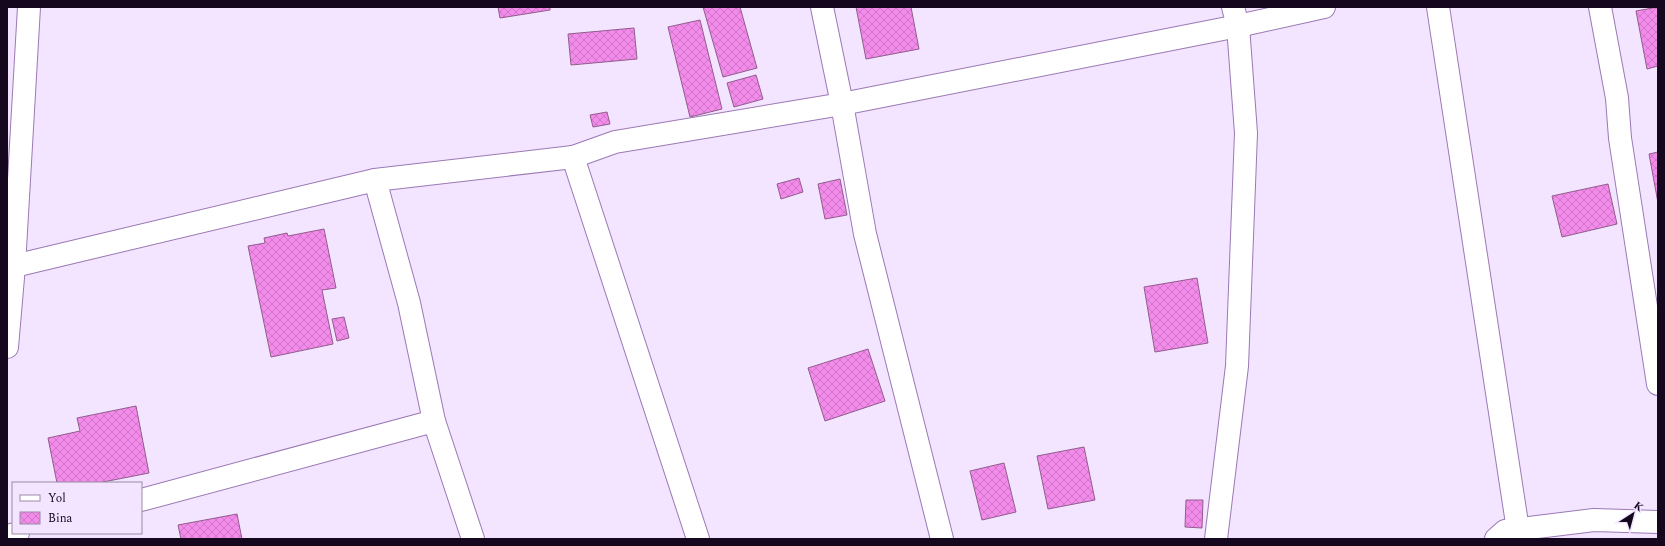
<svg xmlns="http://www.w3.org/2000/svg" width="1665" height="546" viewBox="0 0 1665 546" font-family="Spectral,serif">
  <defs>
    <pattern id="building-cross-hatch" width="8" height="8" patternUnits="userSpaceOnUse"><rect width="8" height="8" fill="#f28bea"/><path d="M0 0l8 8M0 8l8-8" fill="none" stroke="#cf76c8"/></pattern>
  </defs>
  <rect width="100%" height="100%" fill="#f3e4ff"/>
  <g fill="url(#building-cross-hatch)" stroke="#925c8d">
    <path d="M 498,7 L 550,7 L 550,10 L 500,18 Z"/>
    <path d="M 703,7 L 740,7 L 757,68 L 723,77 Z"/>
    <path d="M 856,7 L 911,7 L 919,49 L 866,59 Z"/>
    <path d="M 1658,7 L 1658,66 L 1647,69 L 1636,11 Z"/>
    <path d="M 700,20 L 722,109 L 690,117 L 668,27 Z"/>
    <path d="M 634,28 L 637,59 L 571,65 L 568,34 Z"/>
    <path d="M 756,75 L 763,99 L 734,107 L 727,83 Z"/>
    <path d="M 607,112 L 610,124 L 593,127 L 590,115 Z"/>
    <path d="M 1658,152 L 1658,203 L 1649,154 Z"/>
    <path d="M 799,178 L 803,192 L 781,199 L 777,184 Z"/>
    <path d="M 840,179 L 847,215 L 825,219 L 818,184 Z"/>
    <path d="M 1608,184 L 1617,224 L 1562,237 L 1552,196 Z"/>
    <path d="M 324,229 L 336,288 L 322,290 L 333,344 L 271,357 L 248,246 L 265,243 L 264,238 L 287,233 L 288,236 Z"/>
    <path d="M 1197,278 L 1208,343 L 1155,352 L 1144,287 Z"/>
    <path d="M 344,317 L 349,338 L 337,341 L 332,319 Z"/>
    <path d="M 868,349 L 885,401 L 825,421 L 808,368 Z"/>
    <path d="M 136,406 L 149,473 L 98,483 L 57,483 L 48,438 L 80,431 L 77,418 Z"/>
    <path d="M 1084,447 L 1095,500 L 1048,509 L 1037,456 Z"/>
    <path d="M 1004,463 L 1016,512 L 982,520 L 970,471 Z"/>
    <path d="M 1186,500 L 1203,500 L 1202,528 L 1185,527 Z"/>
    <path d="M 237,514 L 242,539 L 181,539 L 178,525 Z"/>
  </g>
  <g fill="none" stroke-linecap="round" stroke-linejoin="round">
    <defs>
      <g id="minor">
        <path d="M 822,7 L 842,104 L 865,234 L 942,539"/>
        <path d="M 1438,7 L 1518,530"/>
        <path d="M 1600,7 L 1617,98 L 1620,138 L 1658,384"/>
        <path d="M 573,157 L 698,539"/>
        <path d="M 375,180 L 409,303 L 434,421 L 473,539"/>
        <path d="M 14,266 L 375,180 L 573,157 L 615,142 L 842,104 L 1238,26 L 1324,7"/>
        <path d="M 7,347 L 14,266 L 29,7"/>
        <path d="M 141,500 L 434,421"/>
        <path d="M 7,536 L 18,533"/>
        <path d="M 1216,539 L 1237,366 L 1246,133 L 1238,26 L 1233,7"/>
        <path d="M 1496,539 L 1505,531 L 1594,520 L 1658,522"/>
      </g>
    </defs>
    <use href="#minor" stroke="#9b79b5" stroke-width="24"/>
    <use href="#minor" stroke="#fff" stroke-width="22"/>
  </g>
  <rect width="1665" height="546" fill="none" stroke="#15081e" stroke-width="16"/>
  <rect x="12" y="482" width="130" height="52" fill="#f3e4ff" stroke="#9a8ca5"/>
  <rect x="20" y="495" width="20" height="6" fill="#ffffff" stroke="#9a8ca5"/>
  <text x="48" y="502" font-size="12" fill="#15081e">Yol</text>
  <rect x="20" y="512" width="20" height="12" fill="url(#building-cross-hatch)" stroke="#9a8ca5"/>
  <text x="48" y="522" font-size="12" fill="#15081e">Bina</text>
  <g transform="translate(1633 514) rotate(36)" stroke="#f3e4ff" stroke-width="3" paint-order="stroke">
  <path d="M0-3L7 15L0 10L-7 15Z" fill="#15081e"/>
  <text y="-6" font-size="11" font-weight="bold" text-anchor="middle" fill="#15081e">K</text>
  </g>
</svg>
